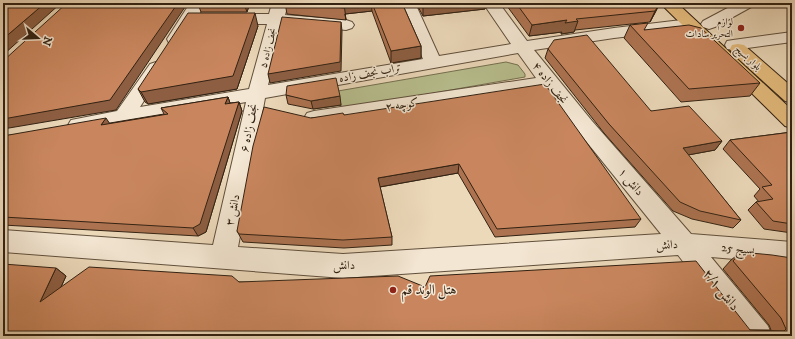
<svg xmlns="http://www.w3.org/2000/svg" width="795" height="339" viewBox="0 0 795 339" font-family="'IM FELL DW Pica',Amiri,serif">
  <rect width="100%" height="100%" fill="#ecd9ba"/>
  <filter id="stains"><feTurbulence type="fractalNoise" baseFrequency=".005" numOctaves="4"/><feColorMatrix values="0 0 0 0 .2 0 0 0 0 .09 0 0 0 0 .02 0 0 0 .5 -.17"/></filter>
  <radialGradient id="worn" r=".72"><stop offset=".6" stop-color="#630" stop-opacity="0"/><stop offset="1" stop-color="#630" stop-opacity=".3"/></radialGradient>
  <path fill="#b8bf8f" stroke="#747050" d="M 506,62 L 518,65 L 525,74 L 525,77 L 342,109 L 338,91 Z"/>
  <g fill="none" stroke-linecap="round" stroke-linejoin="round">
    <defs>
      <g id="street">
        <path d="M 190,3 L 206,3 L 181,43 L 175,44 L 169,43 L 167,39 Z"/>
        <path d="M 272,3 L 288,3 L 285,15 L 346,20 L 352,22 L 354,25 L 352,28 L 346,30 L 283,24 L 268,85 L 423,59 L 399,3 L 415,3 L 439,56 L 511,44 L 483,3 L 499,3 L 527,41 L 614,28 L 690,19 L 696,21 L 698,24 L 696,27 L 690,29 L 614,38 L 534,50 L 592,121 L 691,234 L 792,242 L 792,264 L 711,257 L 768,326 L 772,336 L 740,336 L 678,255 L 343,278 L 3,252 L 3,230 L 213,245 L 246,102 L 78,132 L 71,130 L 68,125 L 71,120 L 117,111 L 150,64 L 156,62 L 162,64 L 165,68 L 140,107 L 249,89 L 267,24 L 227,24 L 221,22 L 219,19 L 221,16 L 227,14 L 269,14 ZM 518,53 L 536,78 L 314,111 L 307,113 L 304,118 L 307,123 L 314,125 L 544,89 L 661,234 L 343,254 L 238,247 L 265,98 Z"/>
        <path d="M 737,3 L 756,3 L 753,6 L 715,27 L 709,29 L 703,27 L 701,24 L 703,21 Z"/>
        <path d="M 792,32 L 792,42 L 733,50 L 727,49 L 725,45 L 727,41 L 733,40 Z"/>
      </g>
      <g id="primary">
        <path d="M 660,3 L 677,3 L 792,110 L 792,128 L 785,126 Z"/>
        <path d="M 738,44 L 744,45 L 792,87 L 792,103 L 785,101 L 732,53 L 730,49 L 732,45 Z"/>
      </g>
    </defs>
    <use href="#street" stroke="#604f3c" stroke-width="2"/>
    <use href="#primary" stroke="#312112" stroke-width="2"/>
    <use href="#street" fill="#f3e6d2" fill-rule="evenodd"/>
    <use href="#primary" fill="#e6bc7d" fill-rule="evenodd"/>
  </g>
  <g fill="#ad7351" stroke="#312112">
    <path d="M 198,3 L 250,3 L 247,12 L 201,12 L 198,4 Z"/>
    <path d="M 285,3 L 402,3 L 421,46 L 421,58 L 391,63 L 372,11 L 345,14 L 346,20 L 287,14 Z"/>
    <path d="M 416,3 L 486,3 L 485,9 L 423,16 Z"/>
    <path d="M 500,3 L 660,3 L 650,22 L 575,30 L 574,32 L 561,34 L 562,32 L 529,36 L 507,6 L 503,7 Z"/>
    <path d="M 630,25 L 645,30 L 760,83 L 750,96 L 681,102 L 624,38 Z"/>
    <path d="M 258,26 L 237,89 L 148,104 L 145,102 L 138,89 Z"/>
    <path d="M 548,49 L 651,111 L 722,141 L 715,150 L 688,155 L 741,220 L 733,228 L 692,219 L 673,211 L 604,133 L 545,58 Z"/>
    <path d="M 286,95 L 341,105 L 313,109 L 288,104 Z"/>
    <path d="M 228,97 L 230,103 L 239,102 L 242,111 L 206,232 L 198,236 L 3,225 L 3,136 L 110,123 L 164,114 L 161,108 Z"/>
    <path d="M 344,115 L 641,219 L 635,227 L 495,237 L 458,173 L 380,187 L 392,237 L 392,245 L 344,248 L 243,242 L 237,231 L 311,118 Z"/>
    <path d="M 792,132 L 792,233 L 764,229 L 748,210 L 756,202 L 759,202 L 754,196 L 760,189 L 723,149 L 730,140 Z"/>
    <path d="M 741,252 L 792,336 L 3,336 L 56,268 L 66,276 L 61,287 L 239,282 L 425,287 L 750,330 L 771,330 L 769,325 L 723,269 L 731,260 Z"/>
  </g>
  <g fill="#8d5e42" stroke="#312112">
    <path d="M 45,3 L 61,3 L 3,55 L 3,39 Z"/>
    <path d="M 178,3 L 183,3 L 185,7 L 116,110 L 3,129 L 3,119 Z"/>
    <path d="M 244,3 L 250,3 L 247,12 L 244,4 Z"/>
    <path d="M 344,3 L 371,3 L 372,11 L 345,14 L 346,20 Z"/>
    <path d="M 439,3 L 486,3 L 485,9 L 423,16 L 423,5 Z"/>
    <path d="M 504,3 L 508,3 L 507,6 L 503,7 Z"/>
    <path d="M 660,3 L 655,13 L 650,22 L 655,11 Z"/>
    <path d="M 255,13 L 258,26 L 237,89 L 148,104 L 141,92 Z"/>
    <path d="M 567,20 L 578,21 L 574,32 L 561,34 L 562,32 L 529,36 L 532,25 Z"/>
    <path d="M 341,22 L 342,31 L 341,71 L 270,83 L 268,74 Z"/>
    <path d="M 421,46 L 421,58 L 391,63 L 391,51 Z"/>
    <path d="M 340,96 L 341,105 L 313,109 L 311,101 Z"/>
    <path d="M 228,97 L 231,106 L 225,104 Z"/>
    <path d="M 239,102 L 242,111 L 206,232 L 198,236 L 193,228 Z"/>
    <path d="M 106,118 L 112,127 L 101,125 Z"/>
    <path d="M 722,141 L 715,150 L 677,157 L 683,148 Z"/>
    <path d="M 459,164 L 458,173 L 379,187 L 378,178 Z"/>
    <path d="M 56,268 L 66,276 L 51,309 L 40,302 Z"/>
  </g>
  <g fill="#c9865e" stroke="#312112">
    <path d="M 3,3 L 45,3 L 3,39 Z"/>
    <path d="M 67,3 L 178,3 L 110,100 L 3,119 L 3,61 Z"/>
    <rect x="198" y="3" width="46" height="1"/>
    <path d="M 290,3 L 345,3 L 344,3 L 344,8 Z"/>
    <path d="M 372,3 L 402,3 L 421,46 L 391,51 Z"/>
    <path d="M 422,3 L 439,3 L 423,5 Z"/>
    <path d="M 516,3 L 660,3 L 655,11 L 576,19 L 578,21 L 565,23 L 567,20 L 532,25 Z"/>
    <path d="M 188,13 L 255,13 L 233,76 L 141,92 L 138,89 Z"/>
    <path d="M 282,17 L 341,22 L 340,62 L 268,74 Z"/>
    <path d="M 648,23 L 644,30 L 689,25 L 701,28 L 760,83 L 689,89 L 630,25 Z"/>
    <path d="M 587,35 L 651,111 L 689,106 L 722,141 L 683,148 L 741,220 L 700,211 L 680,202 L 609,124 L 548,49 L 554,40 Z"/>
    <path d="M 336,78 L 340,96 L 311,101 L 286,95 L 287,86 Z"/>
    <path d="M 545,84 L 641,219 L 497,229 L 459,164 L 378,178 L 392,237 L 343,240 L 239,234 L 237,231 L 253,146 L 264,107 L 311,118 L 343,113 L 344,115 Z"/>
    <path d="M 228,97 L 225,104 L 239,102 L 200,224 L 193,228 L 3,217 L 3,136 L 106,118 L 101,125 L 168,114 L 161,108 Z"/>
    <path d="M 792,132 L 792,224 L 773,221 L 756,202 L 773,199 L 762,187 L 772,185 L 730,140 Z"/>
    <path d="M 741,252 L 772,255 L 792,258 L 792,336 L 3,336 L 3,264 L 56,268 L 40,302 L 89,267 L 232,276 L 239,282 L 398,276 L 425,287 L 430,276 L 696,261 L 750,330 L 784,331 L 786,329 L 781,318 L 733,261 Z"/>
  </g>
  <g fill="#8f2418" stroke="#f3e6d2" stroke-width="1.5">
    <circle cx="741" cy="28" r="4"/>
    <circle cx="393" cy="290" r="4"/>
  </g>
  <g text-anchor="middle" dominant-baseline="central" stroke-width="3" stroke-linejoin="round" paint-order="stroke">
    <g font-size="10" fill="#312112" stroke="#f3e6d2" text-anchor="end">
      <text x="733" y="22">لوازم<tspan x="733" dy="12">التحریر سادات</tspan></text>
    </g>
    <g font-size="10" fill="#312112" stroke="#f3e6d2">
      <text transform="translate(268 48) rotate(-76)">نجف زاده ۵</text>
      <text transform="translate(748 58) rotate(42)">بلوار بسیج</text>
    </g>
    <g font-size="12" fill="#312112" stroke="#f3e6d2">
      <text transform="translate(370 73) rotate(-10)">تراب نجف زاده</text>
      <text transform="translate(550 83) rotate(52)">نجف زاده ۴</text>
      <text transform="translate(402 105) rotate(-9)">کوچه ۲</text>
      <text transform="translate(249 128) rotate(-79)">نجف زاده ۶</text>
      <text transform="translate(631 182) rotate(50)">دانش ۱</text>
      <text transform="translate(233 210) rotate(-78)">دانش ۳</text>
      <text transform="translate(667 245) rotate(-3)">دانش</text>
      <text transform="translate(738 249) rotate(5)">بسیج 25</text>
      <text x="344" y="265">دانش</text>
    </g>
    <g font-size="14" fill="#312112" stroke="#f3e6d2" text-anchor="start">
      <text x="401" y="290">هتل الوند قم</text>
    </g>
    <g font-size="14" fill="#312112" stroke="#f3e6d2">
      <text transform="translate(721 290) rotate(51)">دانش ۲/۱</text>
    </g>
  </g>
  <rect width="795" height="339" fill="none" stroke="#ecd9ba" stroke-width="16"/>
  <rect x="4" y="4" width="787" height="331" fill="none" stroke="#312112" stroke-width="2"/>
  <rect x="8" y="8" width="779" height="323" fill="none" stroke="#312112"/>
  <g transform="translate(38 38) rotate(109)" stroke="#f3e6d2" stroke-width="3" paint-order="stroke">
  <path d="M0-3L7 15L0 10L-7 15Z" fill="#312112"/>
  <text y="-6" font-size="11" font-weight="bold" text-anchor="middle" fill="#312112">N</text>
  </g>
  <rect width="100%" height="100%" filter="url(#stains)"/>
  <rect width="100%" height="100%" fill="url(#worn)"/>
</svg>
